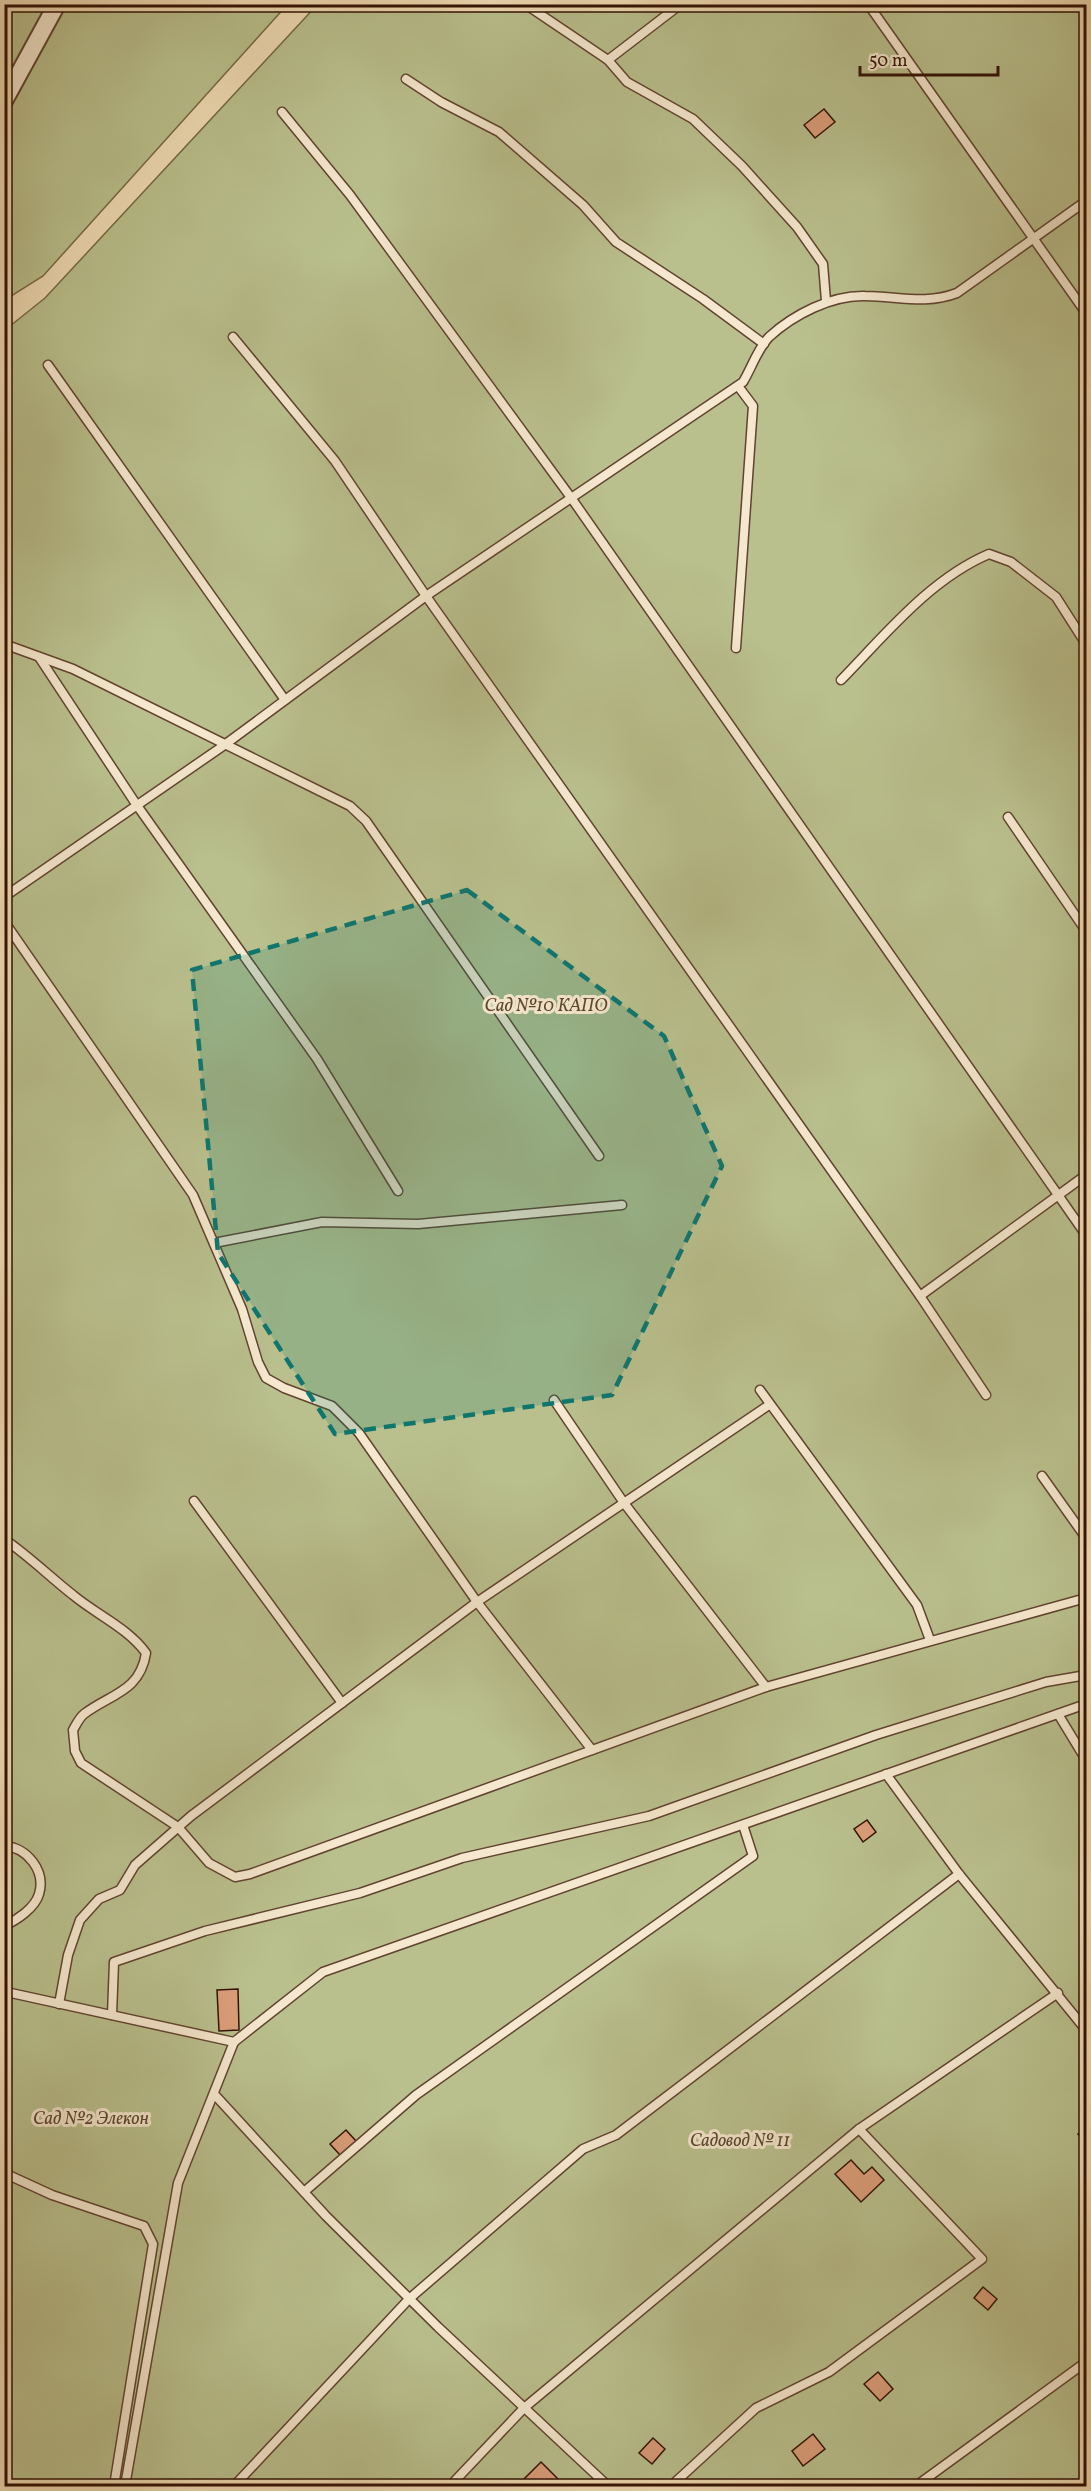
<svg xmlns="http://www.w3.org/2000/svg" width="1091" height="2491" viewBox="0 0 1091 2491" font-family="Vollkorn,serif">
  <rect width="100%" height="100%" fill="#efdbb3"/>
  <filter id="stains"><feTurbulence type="fractalNoise" baseFrequency=".00333" numOctaves="4"/><feColorMatrix values="0 0 0 0 .2 0 0 0 0 .09 0 0 0 0 .02 0 0 0 .5 -.17"/></filter>
  <radialGradient id="worn" r=".72"><stop offset=".6" stop-color="#630" stop-opacity="0"/><stop offset="1" stop-color="#630" stop-opacity=".3"/></radialGradient>
  <g fill="#b9c08d" stroke="#766948" stroke-width="1.5">
    <path d="M 5,5 L 287,5 L 43,276 L 5,300 Z"/>
    <path d="M 317,5 L 1086,5 L 1086,2486 L 5,2486 L 5,330 L 45,298 Z"/>
  </g>
  <g fill="#db9e79" stroke="#321204" stroke-width="1.5">
    <path d="M 824,109 L 835,122 L 815,138 L 804,125 Z"/>
    <path d="M 867,1820 L 876,1832 L 863,1842 L 854,1829 Z"/>
    <path d="M 238,1989 L 239,2030 L 219,2031 L 217,1990 Z"/>
    <path d="M 1086,2127 L 1086,2144 L 1078,2134 Z"/>
    <path d="M 346,2130 L 356,2141 L 340,2155 L 330,2144 Z"/>
    <path d="M 851,2160 L 864,2174 L 872,2167 L 884,2180 L 861,2202 L 835,2174 Z"/>
    <path d="M 983,2287 L 997,2299 L 988,2310 L 974,2298 Z"/>
    <path d="M 878,2372 L 893,2389 L 880,2401 L 864,2384 Z"/>
    <path d="M 813,2434 L 825,2449 L 803,2466 L 792,2451 Z"/>
    <path d="M 653,2438 L 665,2449 L 652,2464 L 639,2453 Z"/>
    <path d="M 541,2462 L 558,2479 L 551,2486 L 530,2486 L 523,2480 Z"/>
  </g>
  <g fill="none" stroke-linecap="round" stroke-linejoin="round">
    <defs>
      <g id="service">
        <path d="M 525,4 L 608,60 L 627,82 L 693,119 L 742,166 L 797,227 L 823,264 L 826,301"/>
        <path d="M 868,4 L 1086,313"/>
        <path d="M 608,60 L 681,4"/>
        <path d="M 406,79 L 441,102 L 499,132 L 583,205 L 616,242 L 703,299 L 764,344"/>
        <path d="M 282,112 L 350,195 L 572,499 L 1086,1235"/>
        <path d="M 233,337 L 335,461 L 426,596 L 920,1296 L 986,1395"/>
        <path d="M 48,365 L 285,700"/>
        <path d="M 4,644 L 73,669 L 350,806 L 366,821 L 599,1156"/>
        <path d="M 736,648 L 753,406 L 738,386"/>
        <path d="M 39,657 L 136,804 L 317,1059 L 398,1191"/>
        <path d="M 841,680 C 885,635 930,579 989,554 L 1011,562 L 1056,597 L 1086,644"/>
        <path d="M 1008,817 L 1086,931"/>
        <path d="M 4,897 L 223,746 L 426,596 L 743,382 C 751,369 758,348 769,337 C 793,315 831,295 865,296 C 897,296 926,305 957,293 L 1086,201"/>
        <path d="M 4,921 L 193,1195 L 242,1309 L 258,1362 L 266,1378 L 284,1388 L 332,1406 L 359,1433 L 477,1602 L 592,1750"/>
        <path d="M 214,1243 L 322,1222 L 418,1224 L 622,1205"/>
        <path d="M 920,1296 L 1086,1175"/>
        <path d="M 760,1390 L 917,1605 L 930,1640"/>
        <path d="M 554,1400 L 624,1503 L 766,1687"/>
        <path d="M 1042,1476 L 1086,1538"/>
        <path d="M 194,1501 L 342,1703"/>
        <path d="M 4,1539 C 29,1556 50,1577 73,1595 C 97,1615 128,1628 146,1653 C 140,1692 110,1694 84,1714 C 79,1718 76,1725 73,1730 L 75,1751 L 81,1763 L 178,1827 L 209,1863 L 235,1877 L 250,1874 L 766,1687 L 1086,1598"/>
        <path d="M 1058,1714 L 1086,1760"/>
        <path d="M 886,1774 L 959,1874 L 1086,2030"/>
        <path d="M 4,1846 C 27,1847 46,1871 39,1894 C 35,1908 17,1920 4,1926"/>
        <path d="M 4,1995 L 11,1993 L 234,2042 L 323,1972 L 1086,1704"/>
        <path d="M 59,2004 L 68,1955 L 80,1920 L 99,1899 L 120,1890 L 135,1865 L 191,1816 L 477,1602 L 769,1405"/>
        <path d="M 112,2015 L 114,1962 L 205,1931 L 360,1893 L 462,1858 L 649,1816 L 876,1735 L 1046,1682 L 1086,1675"/>
        <path d="M 214,2094 L 326,2216 L 438,2327 L 608,2486"/>
        <path d="M 4,2173 L 52,2195 L 144,2226 L 153,2244 L 114,2486"/>
        <path d="M 304,2192 L 416,2095 L 753,1856 L 743,1825"/>
        <path d="M 125,2486 L 178,2183 L 234,2042"/>
        <path d="M 234,2486 L 409,2299 L 583,2149 L 616,2135 L 959,1874"/>
        <path d="M 450,2486 L 524,2408 L 859,2129 L 1058,1993"/>
        <path d="M 671,2486 L 756,2408 L 829,2372 L 982,2259 L 859,2129"/>
        <path d="M 916,2486 L 1086,2362"/>
      </g>
      <path id="minor" d="M 4,101 L 57,4"/>
    </defs>
    <use href="#service" stroke="#614430" stroke-width="11"/>
    <use href="#minor" stroke="#614430" stroke-width="20"/>
    <use href="#service" stroke="#f5e8ce" stroke-width="8"/>
    <use href="#minor" stroke="#f5e8ce" stroke-width="16"/>
  </g>
  <path fill="#0f766e" fill-opacity="0.2" stroke="#0f766e" stroke-width="4.5" stroke-dasharray="12 8" stroke-linejoin="round" d="M 467,890 L 664,1036 L 722,1166 L 612,1395 L 335,1434 L 218,1253 L 192,970 Z"/>
  <g text-anchor="middle" dominant-baseline="central" stroke-width="6" stroke-linejoin="round" paint-order="stroke">
    <g font-size="18" font-style="italic" fill="#5a462d" stroke="#f5e8ce">
      <text x="546" y="1006">Сад №10 КАПО</text>
      <text x="91" y="2119">Сад №2 Элекон</text>
      <text x="740" y="2141">Садовод № 11</text>
    </g>
  </g>
  <rect width="1091" height="2491" fill="none" stroke="#efdbb3" stroke-width="24"/>
  <rect x="6" y="6" width="1079" height="2479" fill="none" stroke="#321204" stroke-width="3"/>
  <rect x="12" y="12" width="1067" height="2467" fill="none" stroke="#321204" stroke-width="1.5"/>
  <path d="M860 66v9h138v-9" fill="none" stroke="#321204" stroke-width="3"/>
  <text x="869" y="66" font-size="18" fill="#321204" stroke="#f5e8ce" stroke-width="4.5" paint-order="stroke">50 m</text>
  <rect width="100%" height="100%" filter="url(#stains)"/>
  <rect width="100%" height="100%" fill="url(#worn)"/>
</svg>
